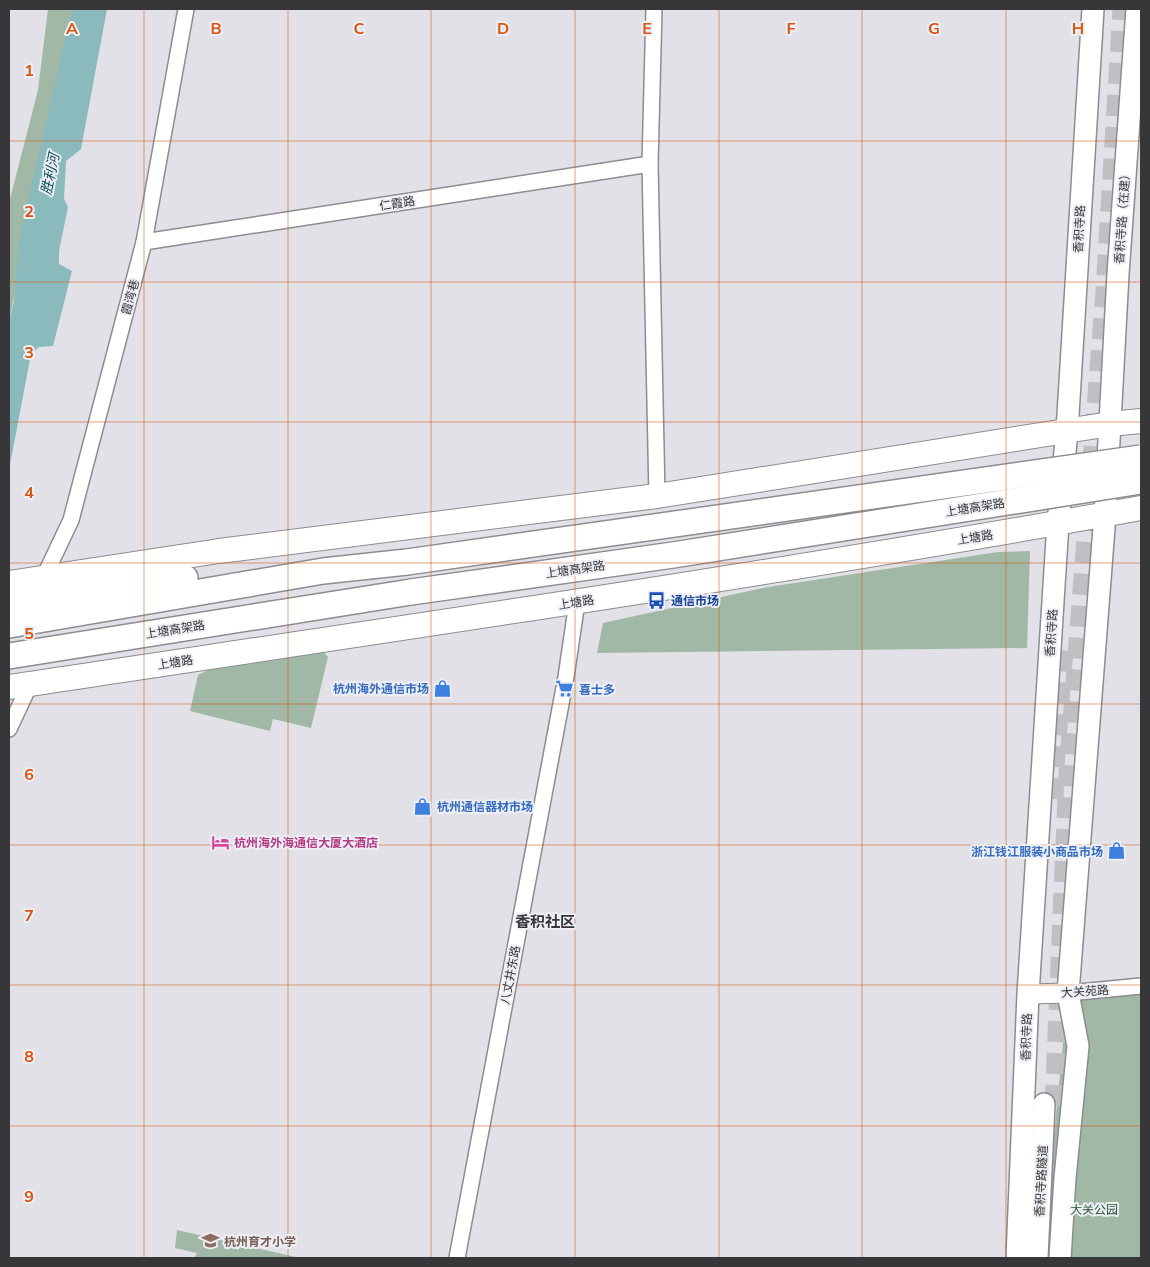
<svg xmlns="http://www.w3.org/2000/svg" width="1150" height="1267" viewBox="0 0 1150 1267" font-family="Mulish,'Noto Sans SC',sans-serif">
  <rect width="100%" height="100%" fill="#e1e1e7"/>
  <g fill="#a1b8a6">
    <path d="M 48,9 L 72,9 L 9,322 L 9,203 L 38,90 Z"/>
    <path d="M 1030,551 L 1027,648 L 597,653 L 603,623 L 768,587 L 998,552 Z"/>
    <path d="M 322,650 L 328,657 L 311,728 L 273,719 L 270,731 L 190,711 L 198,675 L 210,669 Z"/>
    <path d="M 1141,986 L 1141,1258 L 1042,1258 L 1068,993 Z"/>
    <path d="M 177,1230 L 300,1258 L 194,1258 L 197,1253 L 175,1248 Z"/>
  </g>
  <path fill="#8ababc" d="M 72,9 L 107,9 L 81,149 L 66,161 L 64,199 L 68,207 L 59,251 L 59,264 L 72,271 L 53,346 L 39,347 L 31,354 L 9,470 L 9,322 L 14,301 L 19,240 Z"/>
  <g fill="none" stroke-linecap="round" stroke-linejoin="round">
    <g stroke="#bfbfc4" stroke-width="21" stroke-dasharray="21 11" stroke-linecap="butt">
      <path d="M 1053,799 L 1054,765 L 1063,650"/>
      <path d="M 1055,1106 L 1069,773 L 1106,291 L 1123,9"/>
    </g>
    <defs>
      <g id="minor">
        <path d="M 654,9 L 650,164 L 657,496"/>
        <path d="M 144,242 L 650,164"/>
        <path d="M 44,577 L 71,520 L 144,242 L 186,9"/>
        <path d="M 9,729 L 30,684"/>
        <path d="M 1068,993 L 1141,986"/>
        <path d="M 457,1258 L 566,677 L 577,602"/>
      </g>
      <path id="tertiary" d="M 1028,994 L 1068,993"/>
      <g id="secondary">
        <path d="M 1017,1258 L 1028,994 L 1058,523 L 1067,431 L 1093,9"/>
        <path d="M 1037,1258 L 1044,1104"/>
        <path d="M 1060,1258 L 1065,1178 L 1078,1046 L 1068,993 L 1105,515 L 1118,274 L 1137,9"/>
      </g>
      <g id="primary">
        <path d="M 9,583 L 219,551 L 657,496 L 1110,424 L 1141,421"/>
        <path d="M 9,687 C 387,630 765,576 1141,508"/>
      </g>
      <g id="trunk">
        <path d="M 9,602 L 185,578"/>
        <path d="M 9,625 L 323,571 L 407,562"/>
        <path d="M 9,656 L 411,592"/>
      </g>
    </defs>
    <use href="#minor" stroke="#8c8c91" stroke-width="18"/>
    <use href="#tertiary" stroke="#8c8c91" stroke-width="21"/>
    <use href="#secondary" stroke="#8c8c91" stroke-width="24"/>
    <use href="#primary" stroke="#8c8c91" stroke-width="26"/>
    <use href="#trunk" stroke="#8c8c91" stroke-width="28"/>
    <use href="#minor" stroke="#fff" stroke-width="15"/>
    <use href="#tertiary" stroke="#fff" stroke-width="19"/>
    <use href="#secondary" stroke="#fff" stroke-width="21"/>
    <use href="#primary" stroke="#fff" stroke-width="24"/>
    <use href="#trunk" stroke="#fff" stroke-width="25"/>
    <defs>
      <g id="trunk-bridge">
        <path d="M 407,562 L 1141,458"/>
        <path d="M 411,592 L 673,555 L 1141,481"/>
      </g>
    </defs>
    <use href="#trunk-bridge" stroke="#8c8c91" stroke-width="28" stroke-linecap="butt"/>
    <use href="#trunk-bridge" stroke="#fff" stroke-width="25"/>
  </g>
  <path fill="none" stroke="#d65611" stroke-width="1" stroke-opacity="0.55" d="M 144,9 L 144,1258M 288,9 L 288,1258M 431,9 L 431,1258M 575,9 L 575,1258M 719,9 L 719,1258M 862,9 L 862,1258M 1006,9 L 1006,1258M 9,141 L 1141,141M 9,282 L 1141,282M 9,422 L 1141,422M 9,563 L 1141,563M 9,704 L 1141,704M 9,845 L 1141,845M 9,985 L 1141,985M 9,1126 L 1141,1126"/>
  <defs>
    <symbol id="bus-bare" viewBox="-9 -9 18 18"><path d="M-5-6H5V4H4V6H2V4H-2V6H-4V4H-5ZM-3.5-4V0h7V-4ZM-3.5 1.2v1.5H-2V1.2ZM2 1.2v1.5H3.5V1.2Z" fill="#1a4fb4" stroke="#eeeef5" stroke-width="2.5" paint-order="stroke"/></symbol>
    <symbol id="shop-bare" viewBox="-9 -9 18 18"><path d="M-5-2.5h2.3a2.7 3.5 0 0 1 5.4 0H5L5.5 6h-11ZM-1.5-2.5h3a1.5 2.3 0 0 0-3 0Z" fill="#3f7fe0" stroke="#eeeef5" stroke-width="2.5" paint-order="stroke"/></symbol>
    <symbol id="supermarket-bare" viewBox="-9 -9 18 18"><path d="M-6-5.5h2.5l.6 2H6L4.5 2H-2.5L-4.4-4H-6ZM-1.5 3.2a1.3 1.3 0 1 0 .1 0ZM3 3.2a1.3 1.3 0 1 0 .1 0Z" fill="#3f7fe0" stroke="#eeeef5" stroke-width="2.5" paint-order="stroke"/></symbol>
    <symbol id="hotel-bare" viewBox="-9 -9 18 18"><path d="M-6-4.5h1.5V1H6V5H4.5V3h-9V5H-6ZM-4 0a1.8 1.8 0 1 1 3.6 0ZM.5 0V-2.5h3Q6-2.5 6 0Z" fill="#d1479c" stroke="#eeeef5" stroke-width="2.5" paint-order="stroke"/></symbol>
    <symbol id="school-bare" viewBox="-9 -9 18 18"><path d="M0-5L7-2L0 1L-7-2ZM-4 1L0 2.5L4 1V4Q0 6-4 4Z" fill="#8d6e63" stroke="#eeeef5" stroke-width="2.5" paint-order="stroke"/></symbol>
  </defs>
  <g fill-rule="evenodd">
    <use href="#bus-bare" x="644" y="588" width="25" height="25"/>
    <use href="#shop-bare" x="430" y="676" width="25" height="25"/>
    <use href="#supermarket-bare" x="552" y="676" width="25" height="25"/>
    <use href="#shop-bare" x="410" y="794" width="25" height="25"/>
    <use href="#hotel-bare" x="208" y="830" width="25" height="25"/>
    <use href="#shop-bare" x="1104" y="838" width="25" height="25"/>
    <use href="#school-bare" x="198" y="1228" width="25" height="25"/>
  </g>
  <g text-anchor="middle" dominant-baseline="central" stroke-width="4" stroke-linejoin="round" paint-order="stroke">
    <g font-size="12" fill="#37373a" stroke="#eeeef5">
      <text transform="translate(397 203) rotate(-9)">仁霞路</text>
      <text transform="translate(1122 216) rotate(-86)">香积寺路（在建）</text>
      <text transform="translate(1079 229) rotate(-87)">香积寺路</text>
      <text transform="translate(130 297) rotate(-75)">霞湾巷</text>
      <text transform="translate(975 507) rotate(-9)">上塘高架路</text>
      <text transform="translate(975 537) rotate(-9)">上塘路</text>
      <text transform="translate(575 569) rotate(-8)">上塘高架路</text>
      <text transform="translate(576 602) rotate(-9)">上塘路</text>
      <text transform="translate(175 629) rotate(-9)">上塘高架路</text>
      <text transform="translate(1051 633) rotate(-86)">香积寺路</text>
      <text transform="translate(175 662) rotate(-9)">上塘路</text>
      <text transform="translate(510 975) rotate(-79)">八丈井东路</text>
      <text transform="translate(1085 991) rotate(-4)">大关苑路</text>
      <text transform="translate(1026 1037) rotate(-88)">香积寺路</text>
      <text transform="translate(1041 1181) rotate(-87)">香积寺路隧道</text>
    </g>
    <g font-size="12" font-weight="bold" fill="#164399" stroke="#eeeef5" text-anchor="start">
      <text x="671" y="600">通信市场</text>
    </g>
    <g font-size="12" font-weight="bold" fill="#366cbe" stroke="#eeeef5" text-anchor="end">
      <text x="429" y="688">杭州海外通信市场</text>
      <text x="579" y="689" text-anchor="start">喜士多</text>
      <text x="437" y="806" text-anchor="start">杭州通信器材市场</text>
      <text x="1103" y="851">浙江钱江服装小商品市场</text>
    </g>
    <g font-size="12" font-weight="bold" fill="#b23c85" stroke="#eeeef5" text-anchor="start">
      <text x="234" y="842">杭州海外海通信大厦大酒店</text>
    </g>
    <g font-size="12" fill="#225734" stroke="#eeeef5">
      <text x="1094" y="1209">大关公园</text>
    </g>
    <g font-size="12" font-weight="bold" fill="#785e54" stroke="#eeeef5" text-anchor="start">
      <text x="224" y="1241">杭州育才小学</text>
    </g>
    <g font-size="14" font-style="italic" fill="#034f52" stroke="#eeeef5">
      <text transform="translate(50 174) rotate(-78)">胜利河</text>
    </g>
    <g font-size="15" font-weight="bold" fill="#37373a" stroke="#eeeef5">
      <text x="545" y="921">香积社区</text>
    </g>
  </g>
  <g font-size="16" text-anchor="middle" font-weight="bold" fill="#d65611" stroke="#eeeef5" stroke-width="4" stroke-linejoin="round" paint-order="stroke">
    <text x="72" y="34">A</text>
    <text x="216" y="34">B</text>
    <text x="359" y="34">C</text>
    <text x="503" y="34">D</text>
    <text x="647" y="34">E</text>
    <text x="791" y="34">F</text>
    <text x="934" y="34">G</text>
    <text x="1078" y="34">H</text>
    <text x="29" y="76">1</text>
    <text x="29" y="217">2</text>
    <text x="29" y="358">3</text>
    <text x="29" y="498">4</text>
    <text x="29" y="639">5</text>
    <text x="29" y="780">6</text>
    <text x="29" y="921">7</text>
    <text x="29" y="1062">8</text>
    <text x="29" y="1202">9</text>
  </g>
  <rect width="1150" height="1267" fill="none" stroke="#37373a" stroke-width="20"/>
</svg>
